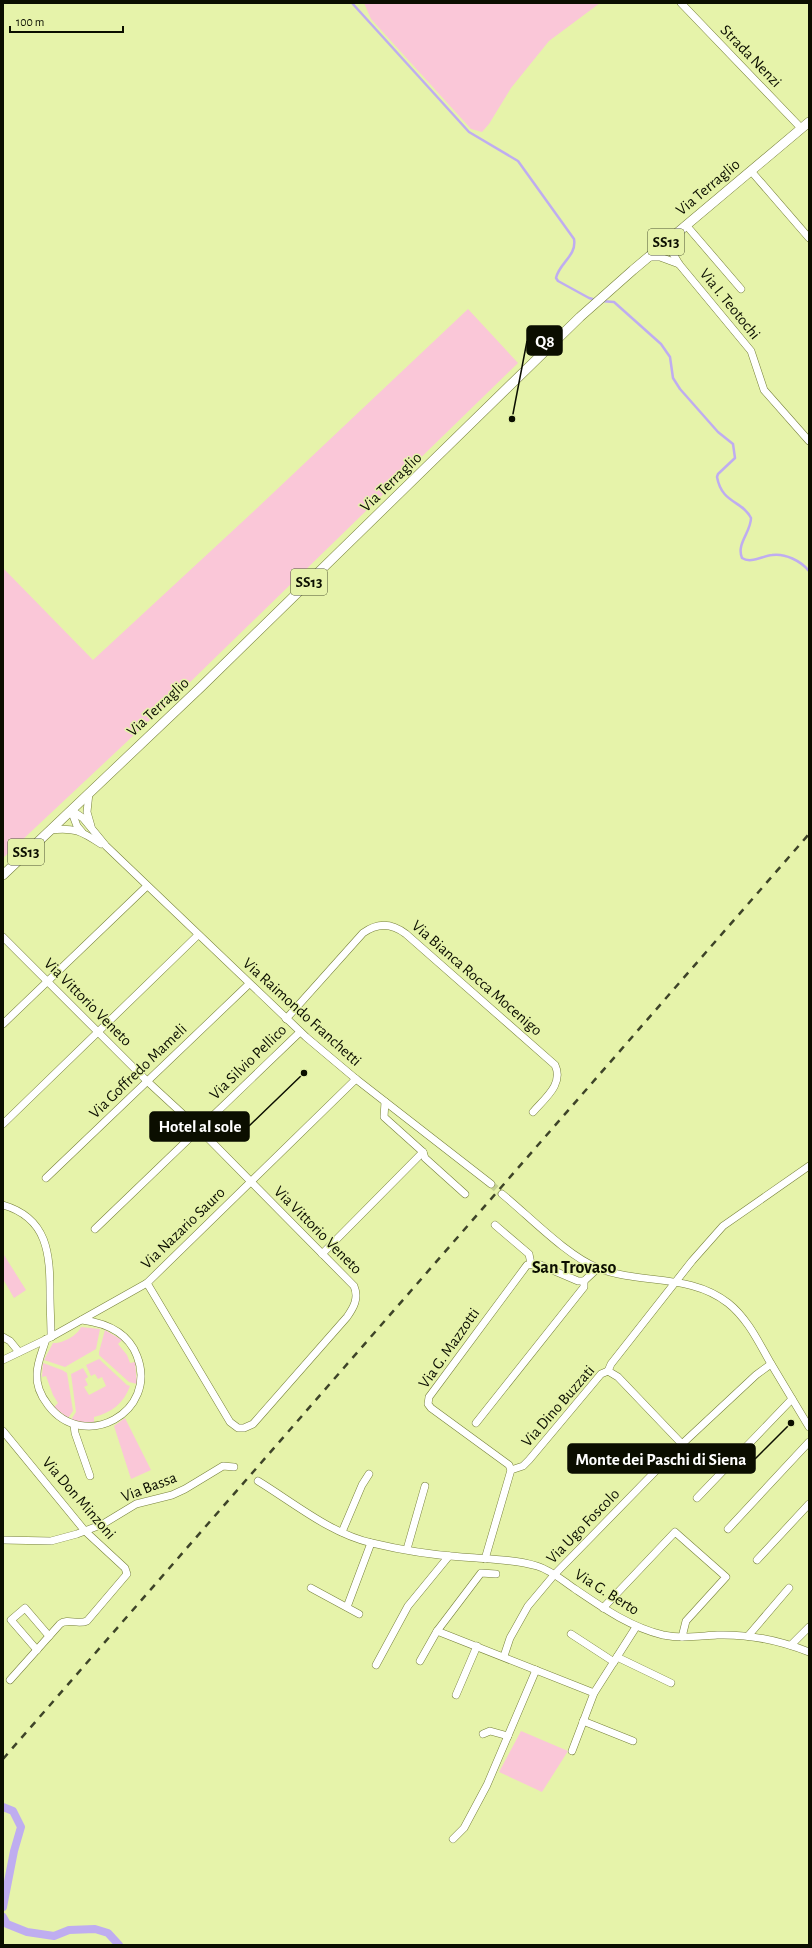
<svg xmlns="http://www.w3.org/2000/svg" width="812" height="1948" viewBox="0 0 812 1948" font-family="'Alegreya Sans',sans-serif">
  <rect width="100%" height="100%" fill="#e6f3aa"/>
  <g fill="#fac7d8">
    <path d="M 364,3 L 600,3 L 549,41 L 511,88 L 489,124 L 482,132 L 471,129 L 371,19 Z"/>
    <path d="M 468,309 L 518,363 L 183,689 L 3,858 L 3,568 L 93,660 L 254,511 Z"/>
    <path d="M 4,1255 L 26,1290 L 14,1298 L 3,1279 Z"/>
    <path d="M 81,1327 L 100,1329 L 96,1349 L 65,1367 L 44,1360 L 53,1343 C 62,1344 78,1335 81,1327 Z"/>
    <path d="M 105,1330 L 122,1340 L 118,1344 L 127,1355 L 130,1363 L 135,1362 L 137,1384 L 129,1382 L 99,1355 L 99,1352 Z"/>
    <path d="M 99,1359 L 127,1385 L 130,1386 C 124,1403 111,1413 94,1417 L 94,1422 L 81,1422 L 71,1420 L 76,1412 L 71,1374 L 83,1368 L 88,1377 L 85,1379 L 88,1385 L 84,1387 L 89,1395 L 106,1386 L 102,1377 L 98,1379 L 95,1374 L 91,1376 L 86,1365 Z"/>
    <path d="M 43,1363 L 62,1370 L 67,1373 L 73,1411 L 68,1418 L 54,1407 L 58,1403 L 53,1395 L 46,1376 L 42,1377 Z"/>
    <path d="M 125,1418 L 151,1470 L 131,1479 L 114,1426 Z"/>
    <path d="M 521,1731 L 568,1751 L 542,1792 L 499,1772 Z"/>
  </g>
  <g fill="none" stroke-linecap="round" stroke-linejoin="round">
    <g stroke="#bfadf0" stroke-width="2.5">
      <path d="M 352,3 L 469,132 L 518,161 L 574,239 C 577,256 559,263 556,278 L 558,281 L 589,298 L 596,300"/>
      <path d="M 601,301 L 614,302 L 661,344 L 670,357 L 673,378 L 680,389 L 718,432 L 733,444 L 735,458 L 718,474 L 717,477 C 722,504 742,500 751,518 C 751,532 736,544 742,558 C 751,564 762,556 772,555 C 785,553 801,561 809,571"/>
    </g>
    <g stroke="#bfadf0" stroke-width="8">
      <path d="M 3,1807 L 13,1811 L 21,1827 L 14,1851 L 3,1907"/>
      <path d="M 3,1917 L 7,1924 L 27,1932 L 54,1936 L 69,1930 L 95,1929 L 108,1933 L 119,1945"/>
    </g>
    <path stroke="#c5d190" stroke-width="7" stroke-dasharray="7 3.5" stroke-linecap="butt" d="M 491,1184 L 502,1194"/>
    <defs>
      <g id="minor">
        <path d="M 681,3 L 801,128"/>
        <path d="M 751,171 L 809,238"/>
        <path d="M 686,225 L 741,289"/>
        <path d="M 669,239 L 672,252 L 679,264 L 751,351 L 764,390 L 809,441"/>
        <path d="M 648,257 L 660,257 L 679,264"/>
        <path d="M 89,793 L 87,812 L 91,826"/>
        <path d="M 71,810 L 83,818 L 106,846 L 306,1037 L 356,1079 L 491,1184"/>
        <path d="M 71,810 L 77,826 L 82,832"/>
        <path d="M 50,830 C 74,827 81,831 101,844"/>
        <path d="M 3,937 L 148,1082 L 199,1129 L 354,1286 C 359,1298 354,1307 347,1317 L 253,1424 L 244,1428 L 238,1428 L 230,1422 L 147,1283"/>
        <path d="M 286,1019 L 363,933 C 378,922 392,923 406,934 L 555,1065 C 564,1084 545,1098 533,1112"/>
        <path d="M 3,1024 L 147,886"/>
        <path d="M 3,1124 L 198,935"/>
        <path d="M 423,1152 L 425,1158 L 465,1194"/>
        <path d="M 46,1178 L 249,984"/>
        <path d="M 502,1194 C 528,1215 567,1256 598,1268 C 641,1285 690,1273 728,1303 C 747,1318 758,1341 770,1362 C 783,1384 796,1405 809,1427"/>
        <path d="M 3,1205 C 48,1218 50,1254 50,1294 C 50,1308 51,1322 51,1337"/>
        <path d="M 495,1225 L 529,1254 L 531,1264"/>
        <path d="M 95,1229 L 300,1032"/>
        <path d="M 322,1254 L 423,1152 L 384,1117 L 385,1102"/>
        <path d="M 3,1337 L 10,1341 L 19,1352"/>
        <path d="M 46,1339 C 43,1350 37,1362 37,1374 C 36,1386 41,1396 48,1405 C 84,1453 159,1412 137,1356 C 128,1332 106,1323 82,1320"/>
        <path d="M 3,1360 L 51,1337 L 147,1283 L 356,1079"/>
        <path d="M 608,1371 L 611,1364 L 692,1261 L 723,1226 L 809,1166"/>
        <path d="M 608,1371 L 618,1377 L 682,1444"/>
        <path d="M 476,1423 L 584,1287 L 584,1281 L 598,1268"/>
        <path d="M 74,1425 L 75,1433 L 90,1476"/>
        <path d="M 3,1431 L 85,1531 L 125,1568 L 127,1574 L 87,1621 C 78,1625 67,1618 60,1624 L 10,1680"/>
        <path d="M 511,1470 L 509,1465 L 431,1408 L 428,1404 L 429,1397 L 527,1265 L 538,1264 L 578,1281 L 584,1281"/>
        <path d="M 258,1481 C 294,1503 331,1534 372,1543 C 401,1550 432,1555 462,1557 C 486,1559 513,1559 537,1566 C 551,1570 563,1581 575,1589 C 603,1608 630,1627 663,1635 C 682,1639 699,1636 717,1635 C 748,1634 781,1641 809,1652"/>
        <path d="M 697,1498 L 792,1399"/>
        <path d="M 728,1529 L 809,1442"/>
        <path d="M 342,1532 L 362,1485 L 369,1474"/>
        <path d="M 3,1540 L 51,1541 L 77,1534 L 103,1524 L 136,1504 L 172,1495 L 185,1489 L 223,1466 L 234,1467"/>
        <path d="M 407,1549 L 425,1486"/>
        <path d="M 485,1559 L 511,1470 L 523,1466 L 529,1460 L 601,1374 L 608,1371"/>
        <path d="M 757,1560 L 809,1504"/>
        <path d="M 311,1588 L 359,1614"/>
        <path d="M 347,1607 L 371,1543"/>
        <path d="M 603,1608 L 675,1532 L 726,1577 L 686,1621 L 682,1637"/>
        <path d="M 437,1631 L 594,1693"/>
        <path d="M 571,1634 L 614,1662"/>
        <path d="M 748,1636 L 789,1588"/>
        <path d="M 791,1645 L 809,1627"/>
        <path d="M 37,1650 L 11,1620 L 25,1608 L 49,1636"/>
        <path d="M 504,1656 L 510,1638 L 528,1606 L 554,1575 L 682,1444 L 756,1375 L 771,1364"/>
        <path d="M 617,1657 L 671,1683"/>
        <path d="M 420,1661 L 437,1631 L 481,1573 L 496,1574"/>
        <path d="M 376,1665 L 408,1606 L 449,1556"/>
        <path d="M 456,1695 L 477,1646"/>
        <path d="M 583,1721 L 633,1741"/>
        <path d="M 483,1734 L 490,1731 L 508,1736"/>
        <path d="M 572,1751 L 594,1693 L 636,1627"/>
        <path d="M 453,1839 L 464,1828 L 487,1785 L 536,1670"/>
      </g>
      <path id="major" d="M 3,875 L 202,686 L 580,317 L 633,270 L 809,122"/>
    </defs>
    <use href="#minor" stroke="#77813b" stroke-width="8"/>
    <use href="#major" stroke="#77813b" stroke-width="10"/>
    <use href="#minor" stroke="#fff" stroke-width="7"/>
    <use href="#major" stroke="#fff" stroke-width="9"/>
    <path stroke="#3e4428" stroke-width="2.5" stroke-dasharray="7 7" stroke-linecap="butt" d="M 3,1759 L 809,834"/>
  </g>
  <g text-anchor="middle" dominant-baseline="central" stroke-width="3" stroke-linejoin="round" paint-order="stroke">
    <g fill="#e6f3aa" stroke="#4d5333" stroke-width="1">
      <rect x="648" y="229" width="36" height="26" rx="3"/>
      <rect x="291" y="569" width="36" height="26" rx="3"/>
      <rect x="8" y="839" width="36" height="26" rx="3"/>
    </g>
    <g font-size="15" font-weight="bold" fill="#0b0e00">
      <text x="666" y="242">SS13</text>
      <text x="309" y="582">SS13</text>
      <text x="26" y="852">SS13</text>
    </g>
    <g font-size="16" fill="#0b0e00" stroke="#e6f3aa">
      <text transform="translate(751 56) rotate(46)">Strada Nenzi</text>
      <text transform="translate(708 187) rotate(-40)">Via Terraglio</text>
      <text transform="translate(730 304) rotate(51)">Via I. Teotochi</text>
      <text transform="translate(391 482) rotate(-44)">Via Terraglio</text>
      <text transform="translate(158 707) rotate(-43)">Via Terraglio</text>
      <text transform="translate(477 978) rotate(41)">Via Bianca Rocca Mocenigo</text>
      <text transform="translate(88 1002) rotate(45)">Via Vittorio Veneto</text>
      <text transform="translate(302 1012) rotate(42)">Via Raimondo Franchetti</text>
      <text transform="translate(248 1062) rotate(-44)">Via Silvio Pellico</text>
      <text transform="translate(138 1071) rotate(-44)">Via Goffredo Mameli</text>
      <text transform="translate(183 1228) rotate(-44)">Via Nazario Sauro</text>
      <text transform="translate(318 1230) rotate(45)">Via Vittorio Veneto</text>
      <text transform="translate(449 1348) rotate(-55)">Via G. Mazzotti</text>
      <text transform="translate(558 1406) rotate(-49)">Via Dino Buzzati</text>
      <text transform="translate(149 1487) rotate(-21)">Via Bassa</text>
      <text transform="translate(79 1498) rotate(49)">Via Don Minzoni</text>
      <text transform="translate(583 1526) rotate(-46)">Via Ugo Foscolo</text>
      <text transform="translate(607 1592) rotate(32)">Via G. Berto</text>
    </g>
    <g font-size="18" font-weight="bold" fill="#0b0e00" stroke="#e6f3aa">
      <text x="574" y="1268">San Trovaso</text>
    </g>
  </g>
  <path fill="none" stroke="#0b0e00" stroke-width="1.5" d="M512 419L527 341M304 1073L249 1126M791 1423L755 1459"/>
  <g fill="#0b0e00" stroke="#e6f3aa" stroke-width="1.5">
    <circle cx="512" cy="419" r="4"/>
    <circle cx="304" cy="1073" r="4"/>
    <circle cx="791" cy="1423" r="4"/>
  </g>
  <g fill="#0b0e00" stroke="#0b0e00" stroke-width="1.5">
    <rect x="527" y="326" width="35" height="29" rx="4"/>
    <rect x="150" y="1112" width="99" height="29" rx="4"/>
    <rect x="568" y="1444" width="187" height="29" rx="4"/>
  </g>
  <g font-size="17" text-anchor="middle" font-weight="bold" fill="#fff">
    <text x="545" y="347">Q8</text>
    <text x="200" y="1132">Hotel al sole</text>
    <text x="661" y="1465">Monte dei Paschi di Siena</text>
  </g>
  <rect width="812" height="1948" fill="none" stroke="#0b0e00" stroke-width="8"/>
  <path d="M10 26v6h113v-6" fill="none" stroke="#0b0e00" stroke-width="2"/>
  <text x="16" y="26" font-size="12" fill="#0b0e00" stroke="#e6f3aa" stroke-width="3" paint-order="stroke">100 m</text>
</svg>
